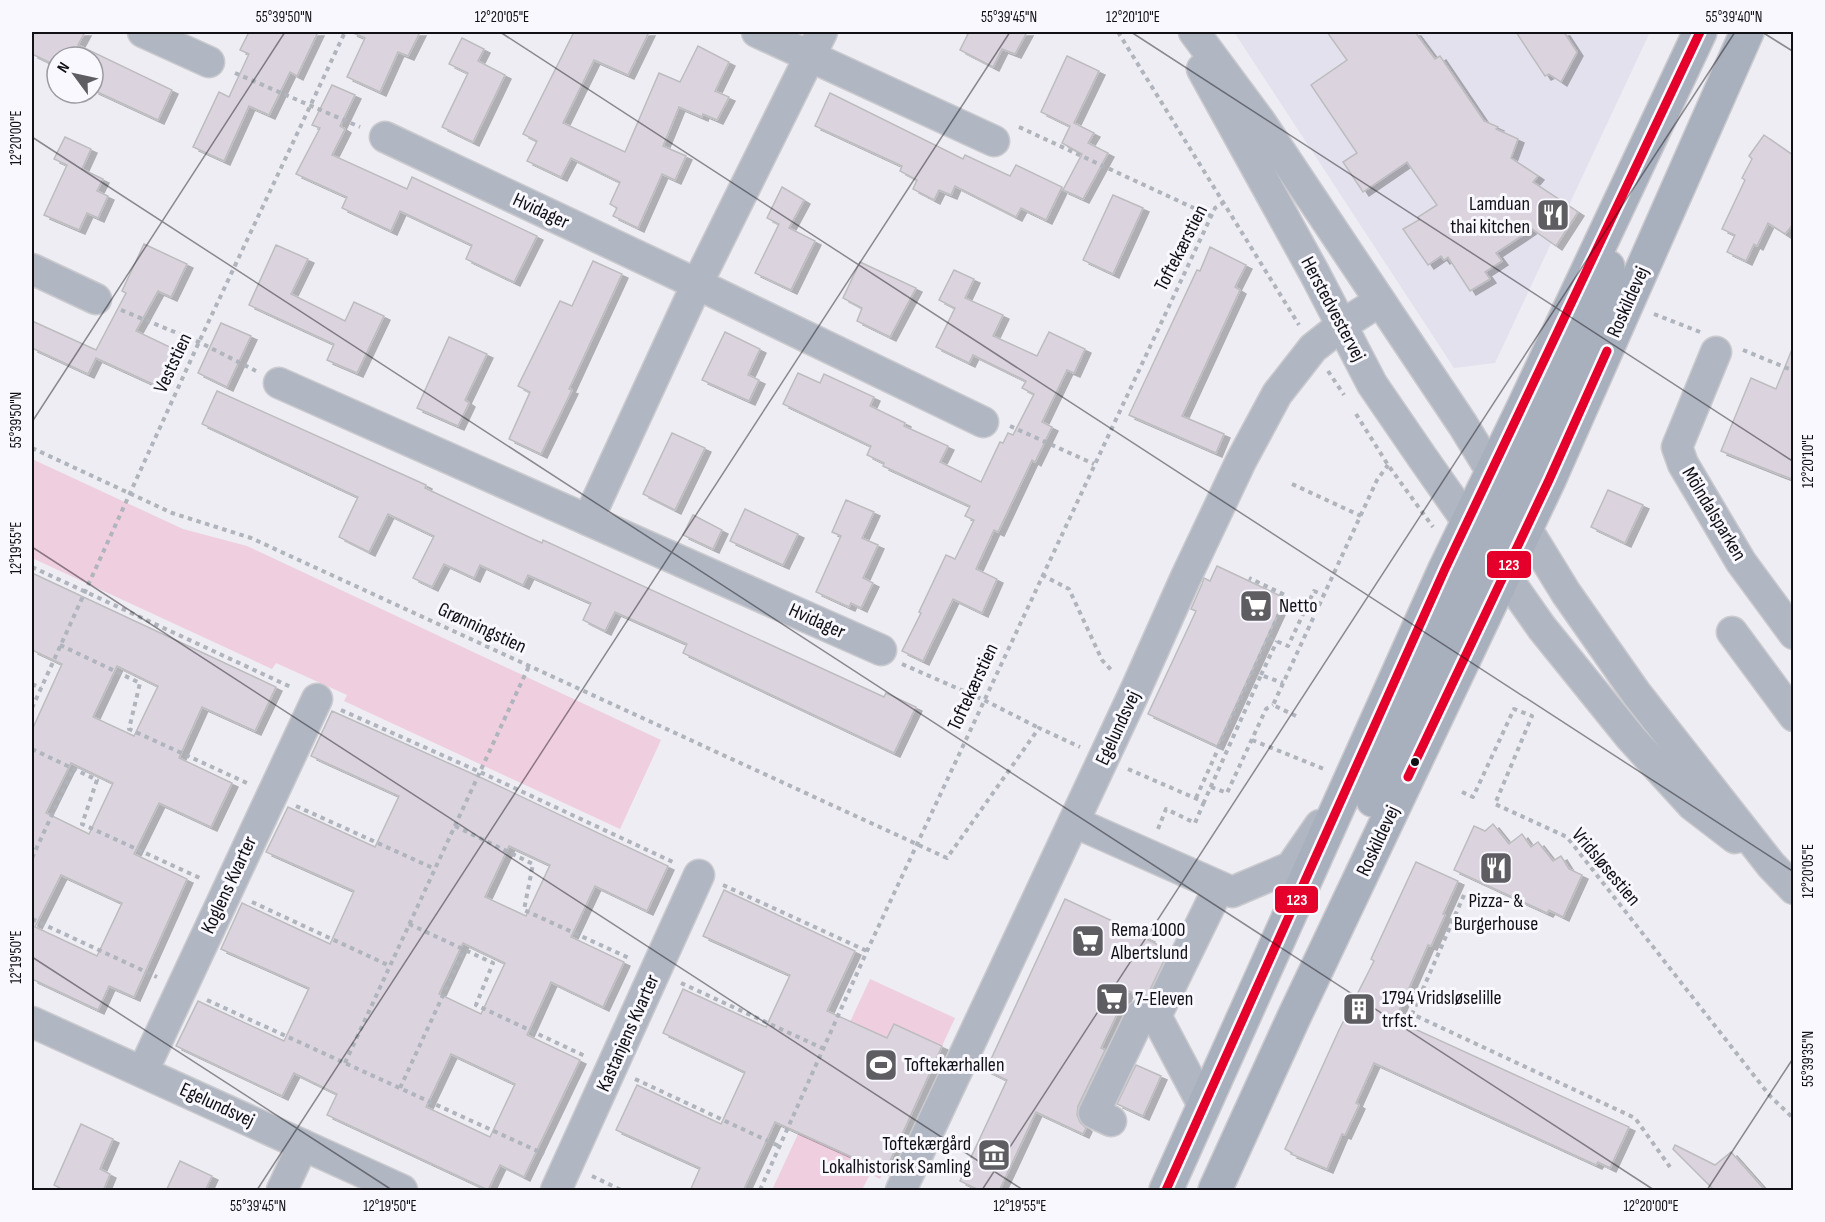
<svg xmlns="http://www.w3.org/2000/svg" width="1825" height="1222" viewBox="0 0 1825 1222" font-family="'Sofia Sans Condensed',sans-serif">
  <defs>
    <filter id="shadow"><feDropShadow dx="6" dy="4" stdDeviation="0" flood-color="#0004"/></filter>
  </defs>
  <rect width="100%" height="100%" fill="#eeedf3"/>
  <path fill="#e3e1ed" d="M 1234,32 L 1650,32 L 1495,363 L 1454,368 Z"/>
  <g fill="#efcedf">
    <path d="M 32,459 L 183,529 L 247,546 L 661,740 L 620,829 L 344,701 L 347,695 L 276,663 L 272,669 L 32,558 Z"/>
    <path d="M 870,979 L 955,1018 L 880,1179 L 870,1174 L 862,1190 L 772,1190 Z"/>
  </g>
  <g fill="#dbd4df" stroke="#bdbcbf" stroke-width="1.5" fill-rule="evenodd" filter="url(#shadow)">
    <path d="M 32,32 L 85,32 L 78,45 L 172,90 L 158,120 L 93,90 L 93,57 L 57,57 L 57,66 L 32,54 Z"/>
    <path d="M 249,32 L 318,32 L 297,76 L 290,72 L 269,115 L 249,106 L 224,161 L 193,147 L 219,92 L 229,97 L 249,54 L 240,50 Z"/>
    <path d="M 351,32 L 420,32 L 408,56 L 398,52 L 380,92 L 347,77 L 365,38 Z"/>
    <path d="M 574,32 L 649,32 L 628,75 L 594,60 L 563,123 L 625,152 L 659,73 L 680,82 L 698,46 L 729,62 L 715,91 L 729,97 L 717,120 L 703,114 L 702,117 L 679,107 L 663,146 L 686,156 L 675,180 L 662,174 L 638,228 L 613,216 L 617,208 L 610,204 L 620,182 L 571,158 L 561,177 L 527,161 L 537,141 L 523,134 Z"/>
    <path d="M 963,32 L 1027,32 L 1015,54 L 1002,49 L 993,67 L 960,50 L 968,34 Z"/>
    <path d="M 1327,32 L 1415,32 L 1435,59 L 1440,56 L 1484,121 L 1498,127 L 1496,129 L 1518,139 L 1511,158 L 1538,176 L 1533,182 L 1578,212 L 1556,246 L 1532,229 L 1496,253 L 1502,261 L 1485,272 L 1490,279 L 1470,291 L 1448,257 L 1444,260 L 1441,256 L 1428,265 L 1403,229 L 1419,220 L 1418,217 L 1437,205 L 1407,162 L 1363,192 L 1343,162 L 1357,153 L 1311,85 L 1347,60 Z"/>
    <path d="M 1516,32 L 1564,32 L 1577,52 L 1561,82 L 1549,74 L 1545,76 Z"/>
    <path d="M 462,38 L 484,49 L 478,61 L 505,75 L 473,142 L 442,127 L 468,73 L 449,64 Z"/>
    <path d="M 1067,56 L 1099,71 L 1074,123 L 1094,133 L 1088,143 L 1108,153 L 1083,199 L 1063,190 L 1082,154 L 1062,143 L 1070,126 L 1041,112 Z"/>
    <path d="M 332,85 L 355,95 L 340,126 L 345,129 L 332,155 L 407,189 L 412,177 L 537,236 L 514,282 L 466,259 L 472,245 L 400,211 L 391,231 L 342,208 L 347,197 L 296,174 L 320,128 L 312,125 Z"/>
    <path d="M 830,93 L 963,159 L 965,155 L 1010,176 L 1016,165 L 1062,187 L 1046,220 L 1021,208 L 1016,217 L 955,186 L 951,195 L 939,190 L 934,200 L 913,189 L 917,180 L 900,171 L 902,166 L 815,126 Z"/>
    <path d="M 1764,135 L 1794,156 L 1794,223 L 1785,234 L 1768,223 L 1757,246 L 1754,244 L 1746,261 L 1727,252 L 1735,235 L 1722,229 L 1745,180 L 1742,178 L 1752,159 L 1749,156 Z"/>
    <path d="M 65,137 L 91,149 L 82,169 L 103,179 L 97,191 L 108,196 L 98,218 L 87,213 L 79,230 L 44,215 L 67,165 L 54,159 Z"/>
    <path d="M 782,187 L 804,200 L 789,228 L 815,241 L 791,290 L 755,273 L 779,224 L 767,218 Z"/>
    <path d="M 1113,195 L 1143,208 L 1113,274 L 1083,260 Z"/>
    <path d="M 144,244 L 187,264 L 171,297 L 158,291 L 136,331 L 174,349 L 157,386 L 96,358 L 88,374 L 32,348 L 32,321 L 96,350 L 126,293 L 122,291 Z"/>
    <path d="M 276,245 L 308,259 L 291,294 L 345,321 L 354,302 L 384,316 L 357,373 L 327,360 L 334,344 L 249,305 Z"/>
    <path d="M 1210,247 L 1246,265 L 1235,287 L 1240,290 L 1182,416 L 1224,434 L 1216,453 L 1129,415 L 1197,270 L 1200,271 Z"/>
    <path d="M 593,261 L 622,274 L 569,389 L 572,390 L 541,454 L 509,439 L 530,392 L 518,386 L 560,301 L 572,306 Z"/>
    <path d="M 860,262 L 916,288 L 890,337 L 857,321 L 862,308 L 843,298 Z"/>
    <path d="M 954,270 L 974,279 L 965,298 L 1003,315 L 993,336 L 1037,356 L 1049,332 L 1085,349 L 1074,373 L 1067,370 L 1042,422 L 1052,427 L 1035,462 L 1032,460 L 998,532 L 994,530 L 976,569 L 997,579 L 982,613 L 953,599 L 923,661 L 902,651 L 921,613 L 919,612 L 946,555 L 955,559 L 974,520 L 965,516 L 970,506 L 883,466 L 884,463 L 867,455 L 871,446 L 783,404 L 798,373 L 820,383 L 824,374 L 874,397 L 870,406 L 905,423 L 904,426 L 948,446 L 940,462 L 981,482 L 1000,442 L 1003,443 L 1008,433 L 1013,435 L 1034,394 L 1022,388 L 1026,381 L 973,355 L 969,363 L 936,347 L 955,308 L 939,300 Z"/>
    <path d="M 221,323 L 251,336 L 227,387 L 198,373 Z"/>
    <path d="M 725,332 L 760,349 L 748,375 L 759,380 L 749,401 L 702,380 Z"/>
    <path d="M 449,337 L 487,354 L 465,400 L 469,403 L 458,426 L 417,408 Z"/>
    <path d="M 1793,347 L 1794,347 L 1794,480 L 1721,451 L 1751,378 L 1776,389 Z"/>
    <path d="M 217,391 L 426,485 L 425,488 L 518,532 L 542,543 L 543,540 L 884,697 L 886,693 L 916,707 L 894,753 L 683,653 L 687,644 L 615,612 L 605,631 L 583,620 L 591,603 L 528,575 L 523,585 L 480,565 L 474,578 L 444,564 L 432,587 L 413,578 L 434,536 L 388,514 L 369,552 L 339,537 L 358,497 L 202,424 Z"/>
    <path d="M 672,433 L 705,448 L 675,510 L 643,494 Z"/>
    <path d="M 1608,490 L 1643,505 L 1625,543 L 1591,527 Z"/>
    <path d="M 846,500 L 874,512 L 862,538 L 878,545 L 863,578 L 873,583 L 861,608 L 851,603 L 849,607 L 816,592 L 841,536 L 832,532 Z"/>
    <path d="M 745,509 L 798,534 L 783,565 L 730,541 Z"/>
    <path d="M 693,515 L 722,530 L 713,549 L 683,535 Z"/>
    <path d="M 1217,566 L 1285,598 L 1217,746 L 1148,714 L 1196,611 L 1191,609 L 1202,584 L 1204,578 L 1210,581 Z"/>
    <path d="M 32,573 L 276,687 L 255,731 L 202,707 L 179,758 L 232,783 L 211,827 L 159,803 L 134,854 L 187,879 L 134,997 L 109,986 L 98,1010 L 32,979 L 32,730 L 62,664 L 32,650 ZM 117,666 L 158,686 L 134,736 L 93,717 ZM 71,763 L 113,783 L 89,834 L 46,813 ZM 61,875 L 122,903 L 97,956 L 35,927 Z"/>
    <path d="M 332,711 L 484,779 L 668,866 L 647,911 L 595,886 L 571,937 L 624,962 L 603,1007 L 551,982 L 527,1035 L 580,1060 L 524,1177 L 500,1165 L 488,1190 L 327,1115 L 337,1094 L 294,1073 L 282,1096 L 176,1046 L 198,1001 L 284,1041 L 309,988 L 221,949 L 242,903 L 330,944 L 354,891 L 266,852 L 288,807 L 375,847 L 399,796 L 311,756 ZM 509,846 L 550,865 L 526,916 L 485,897 ZM 463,943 L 505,963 L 481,1014 L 439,994 ZM 451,1054 L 515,1084 L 490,1137 L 426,1107 Z"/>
    <path d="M 1493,824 L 1509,844 L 1522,834 L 1531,847 L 1538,842 L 1553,861 L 1561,856 L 1569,869 L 1582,875 L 1563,917 L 1549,910 L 1547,913 L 1454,870 L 1474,826 L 1485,831 Z"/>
    <path d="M 1416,862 L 1458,881 L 1443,914 L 1445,915 L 1431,946 L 1428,945 L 1395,1020 L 1629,1127 L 1610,1168 L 1598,1162 L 1596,1165 L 1374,1063 L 1356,1103 L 1359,1105 L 1345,1135 L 1342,1134 L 1327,1169 L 1291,1154 L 1292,1153 L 1285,1149 L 1339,1030 L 1374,961 L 1371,959 Z"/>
    <path d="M 724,890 L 855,951 L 827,1011 L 887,1038 L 894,1024 L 942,1046 L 885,1172 L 775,1122 L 743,1191 L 690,1191 L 700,1168 L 616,1130 L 637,1085 L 721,1124 L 745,1072 L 663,1033 L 683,989 L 766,1027 L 790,975 L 703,936 Z"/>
    <path d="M 1065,899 L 1149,938 L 1148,940 L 1169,950 L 1146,998 L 1128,991 L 1101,1048 L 1105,1050 L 1078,1106 L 1077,1115 L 1080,1122 L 1086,1128 L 1083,1134 L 1036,1112 L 999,1191 L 981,1191 L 960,1181 L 1007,1080 L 986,1070 Z"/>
    <path d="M 1136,1065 L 1161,1076 L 1143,1116 L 1117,1104 Z"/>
    <path d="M 81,1124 L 113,1139 L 100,1169 L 110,1174 L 103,1191 L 65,1191 L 54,1185 Z"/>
    <path d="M 1675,1145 L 1715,1165 L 1731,1152 L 1763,1188 L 1767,1191 L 1715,1191 L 1673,1149 Z"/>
    <path d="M 180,1161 L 212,1176 L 205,1191 L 166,1191 Z"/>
  </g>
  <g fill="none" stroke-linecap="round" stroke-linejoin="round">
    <defs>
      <g id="minor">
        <path d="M 143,32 L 209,62"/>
        <path d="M 757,32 L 994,141"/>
        <path d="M 1194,32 L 1260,121 L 1463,425 L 1566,593 L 1636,693 L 1771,865 L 1794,889"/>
        <path d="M 1202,69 L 1315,274 L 1372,384 L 1422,457 L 1542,628 L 1631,738 L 1692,805 L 1735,838"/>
        <path d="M 385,137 L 697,284 L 983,422"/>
        <path d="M 32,269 L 96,299"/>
        <path d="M 1716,352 L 1677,447 L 1683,464 L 1741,562 L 1794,634"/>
        <path d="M 279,383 L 881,650"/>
        <path d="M 588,520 L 697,284 L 822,32"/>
        <path d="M 1732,632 L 1794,716"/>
        <path d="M 1074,822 L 1232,892 L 1291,867 L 1320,825"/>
        <path d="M 1156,1016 L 1219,887"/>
        <path d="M 1156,1016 L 1204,1107"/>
        <path d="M 32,1022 L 402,1190"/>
        <path d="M 143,1071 L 317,699"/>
        <path d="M 1111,1121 L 1094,1113 L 1141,1015 L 1156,1016"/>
        <path d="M 282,1190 L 303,1145"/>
        <path d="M 556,1190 L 699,875"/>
        <path d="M 901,1190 L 1136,689 L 1186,577 L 1241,461 L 1277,394 L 1313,348 L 1342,325 L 1380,301"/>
      </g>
      <g id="major">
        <path d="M 1506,532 L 1507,497 L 1594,313 L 1608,267"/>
        <path d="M 1373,800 L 1417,699 L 1464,599 L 1483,543 L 1489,497"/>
        <path d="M 1166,1190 L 1445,569 L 1524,406 L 1700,32"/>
        <path d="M 1215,1190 L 1294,1017 L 1549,480 L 1747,32"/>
      </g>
    </defs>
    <use href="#minor" stroke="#cbcace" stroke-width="33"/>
    <use href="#major" stroke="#cbcace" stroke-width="36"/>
    <g stroke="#b0b4bd" stroke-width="4" stroke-dasharray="4.5 4.5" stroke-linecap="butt">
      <path d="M 1118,32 L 1299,325"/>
      <path d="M 235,73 L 360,127"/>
      <path d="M 1019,127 L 1211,216"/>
      <path d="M 121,310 L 199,342 L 256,371"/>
      <path d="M 1654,314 L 1700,332"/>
      <path d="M 1743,350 L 1794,371"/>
      <path d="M 1328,371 L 1344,395"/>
      <path d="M 1356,414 L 1388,465 L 1433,527"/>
      <path d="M 1010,426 L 1094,464"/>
      <path d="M 32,448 L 172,513 L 251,538 L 947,858 L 1039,728 L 1080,747"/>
      <path d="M 1292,484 L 1361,516"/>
      <path d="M 32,567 L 293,688"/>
      <path d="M 1042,575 L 1069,589 L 1102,660 L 1113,672"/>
      <path d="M 1269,638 L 1288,646 L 1314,591 L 1324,595"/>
      <path d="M 60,645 L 140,683 L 129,729 L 249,784"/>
      <path d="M 902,664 L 984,700 L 1039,728"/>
      <path d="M 1261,675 L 1277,641"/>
      <path d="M 32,684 L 41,688"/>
      <path d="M 32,708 L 199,342 L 345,32"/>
      <path d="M 341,710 L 480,772 L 675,863"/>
      <path d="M 1296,716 L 1273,705 L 1377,480 L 1388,465"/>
      <path d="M 1252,740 L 1324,769"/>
      <path d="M 32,749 L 97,780 L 82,824 L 202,879"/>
      <path d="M 1128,769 L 1204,802 L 1261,675 L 1283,683"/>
      <path d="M 1211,787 L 1227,793 L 1266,709 L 1273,705"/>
      <path d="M 1462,792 L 1473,797 L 1514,709 L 1532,716 L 1495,804 L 1567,837 L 1770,1096 L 1794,1119"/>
      <path d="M 1196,798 L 1287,596 L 1249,578"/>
      <path d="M 296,806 L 435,869"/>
      <path d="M 455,826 L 533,864 L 524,910 L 631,959"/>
      <path d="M 1158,829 L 1166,809 L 1195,823 L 1204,802"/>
      <path d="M 32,858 L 73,769"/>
      <path d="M 723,885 L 867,951"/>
      <path d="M 1464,895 L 1412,1014 L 1635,1118 L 1670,1167"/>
      <path d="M 252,902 L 390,966"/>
      <path d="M 32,919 L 157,977"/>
      <path d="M 409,924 L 493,963 L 476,1005 L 587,1057"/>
      <path d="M 681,983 L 822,1048"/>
      <path d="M 207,1000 L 544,1154"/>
      <path d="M 345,1063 L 529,666"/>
      <path d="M 635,1079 L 781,1147"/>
      <path d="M 400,1088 L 464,950"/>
      <path d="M 592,1176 L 621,1190"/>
      <path d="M 760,1190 L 867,951 L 1215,208 L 1223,203"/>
    </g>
    <use href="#minor" stroke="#b0b7c3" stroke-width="30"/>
    <use href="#major" stroke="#a8afbd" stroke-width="33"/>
    <defs>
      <g id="bus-1">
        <path d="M 1408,777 L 1549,480 L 1607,351"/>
        <path d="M 1166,1190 L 1445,569 L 1700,32"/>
      </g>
    </defs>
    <use href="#bus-1" stroke="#f9f8ff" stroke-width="14"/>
    <use href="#bus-1" stroke="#e4002b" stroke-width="9"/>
  </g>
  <path fill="none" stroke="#111014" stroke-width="1.5" stroke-opacity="0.45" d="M 500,32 L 1794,872M 1131,32 L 1794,462M 1762,32 L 1794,52M 32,137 L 1654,1190M 32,422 L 285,32M 32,547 L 1023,1190M 32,957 L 392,1190M 257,1190 L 1010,32M 982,1190 L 1735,32M 1707,1190 L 1794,1057"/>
  <defs>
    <symbol id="restaurant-square" viewBox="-11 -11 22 22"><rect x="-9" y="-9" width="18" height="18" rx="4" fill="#5e5d62" stroke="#f9f8ff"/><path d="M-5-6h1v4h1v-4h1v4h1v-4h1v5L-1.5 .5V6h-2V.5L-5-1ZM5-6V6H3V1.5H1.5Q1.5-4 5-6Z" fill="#fff"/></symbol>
    <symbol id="supermarket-square" viewBox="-11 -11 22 22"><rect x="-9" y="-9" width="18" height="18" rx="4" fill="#5e5d62" stroke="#f9f8ff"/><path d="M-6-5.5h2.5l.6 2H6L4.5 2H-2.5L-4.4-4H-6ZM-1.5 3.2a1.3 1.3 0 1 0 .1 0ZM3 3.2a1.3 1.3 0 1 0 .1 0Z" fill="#fff"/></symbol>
    <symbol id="building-square" viewBox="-11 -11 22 22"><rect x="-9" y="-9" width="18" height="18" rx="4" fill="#5e5d62" stroke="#f9f8ff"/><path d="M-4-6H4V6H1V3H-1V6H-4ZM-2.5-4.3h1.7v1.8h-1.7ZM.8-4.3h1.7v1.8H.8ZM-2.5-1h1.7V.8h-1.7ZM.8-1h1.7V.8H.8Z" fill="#fff"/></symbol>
    <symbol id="stadium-square" viewBox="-11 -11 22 22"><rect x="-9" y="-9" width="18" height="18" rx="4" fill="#5e5d62" stroke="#f9f8ff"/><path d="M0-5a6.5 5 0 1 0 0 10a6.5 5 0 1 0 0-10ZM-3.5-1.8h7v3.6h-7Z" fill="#fff"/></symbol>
    <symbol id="museum-square" viewBox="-11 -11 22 22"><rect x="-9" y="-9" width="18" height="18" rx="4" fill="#5e5d62" stroke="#f9f8ff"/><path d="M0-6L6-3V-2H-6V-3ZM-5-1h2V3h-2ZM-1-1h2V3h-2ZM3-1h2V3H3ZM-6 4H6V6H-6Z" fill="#fff"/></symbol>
  </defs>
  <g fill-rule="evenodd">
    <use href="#restaurant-square" x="1534" y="196" width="38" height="38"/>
    <use href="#supermarket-square" x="1237" y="587" width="38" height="38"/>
    <use href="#restaurant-square" x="1477" y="849" width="38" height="38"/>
    <use href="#supermarket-square" x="1069" y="922" width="38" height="38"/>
    <use href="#supermarket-square" x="1093" y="980" width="38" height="38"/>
    <use href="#building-square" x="1340" y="990" width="38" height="38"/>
    <use href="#stadium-square" x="862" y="1046" width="38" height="38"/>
    <use href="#museum-square" x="975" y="1136" width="38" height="38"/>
  </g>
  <circle fill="#111014" stroke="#f9f8ff" stroke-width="2" cx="1415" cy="762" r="5"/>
  <g text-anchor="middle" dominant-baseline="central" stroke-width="6" stroke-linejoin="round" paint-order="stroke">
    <g font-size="20" fill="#111014" stroke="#f9f8ff" text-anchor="start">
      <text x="1530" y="204" text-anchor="end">Lamduan<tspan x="1530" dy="23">thai kitchen</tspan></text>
      <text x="1279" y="606">Netto</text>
      <text x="1496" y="901" text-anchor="middle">Pizza- &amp;<tspan x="1496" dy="23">Burgerhouse</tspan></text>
      <text x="1111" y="930">Rema 1000<tspan x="1111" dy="23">Albertslund</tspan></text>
      <text x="1382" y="998">1794 Vridsløselille<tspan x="1382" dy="23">trfst.</tspan></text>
      <text x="1135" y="999">7-Eleven</text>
      <text x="904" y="1065">Toftekærhallen</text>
      <text x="971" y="1144" text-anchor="end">Toftekærgård<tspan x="971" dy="23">Lokalhistorisk Samling</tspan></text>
    </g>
    <g font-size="20" fill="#111014" stroke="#f9f8ff">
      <text transform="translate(541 211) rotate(25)">Hvidager</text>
      <text transform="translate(1181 248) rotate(-63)">Toftekærstien</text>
      <text transform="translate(1628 302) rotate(-66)">Roskildevej</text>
      <text transform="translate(1333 309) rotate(62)">Herstedvestervej</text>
      <text transform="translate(173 363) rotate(-65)">Veststien</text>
      <text transform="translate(1714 514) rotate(59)">Mölndalsparken</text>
      <text transform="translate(817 621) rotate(24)">Hvidager</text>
      <text transform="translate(482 628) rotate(25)">Grønningstien</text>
      <text transform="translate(973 687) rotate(-65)">Toftekærstien</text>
      <text transform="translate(1118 728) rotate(-65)">Egelundsvej</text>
      <text transform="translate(1378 841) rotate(-65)">Roskildevej</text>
      <text transform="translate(1606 867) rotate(50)">Vridsløsestien</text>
      <text transform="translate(229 885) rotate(-65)">Koglens Kvarter</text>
      <text transform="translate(628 1033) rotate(-66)">Kastanjens Kvarter</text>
      <text transform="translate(217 1105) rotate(25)">Egelundsvej</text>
    </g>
  </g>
  <g stroke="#f9f8ff" stroke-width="2">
    <rect x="1486" y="550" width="46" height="29" rx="6" fill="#e4002b"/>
    <rect x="1274" y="885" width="45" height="29" rx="6" fill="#e4002b"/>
  </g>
  <g font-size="16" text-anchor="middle" font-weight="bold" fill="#fff">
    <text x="1509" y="570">123</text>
    <text x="1297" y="905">123</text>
  </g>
  <rect width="1825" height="1222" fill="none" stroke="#f9f8ff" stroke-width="66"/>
  <g transform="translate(75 75) rotate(303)"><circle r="28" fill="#f9f8ff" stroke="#9c9ba1" stroke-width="1.5"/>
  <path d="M0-4.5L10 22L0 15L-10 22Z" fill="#5e5d62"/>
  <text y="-9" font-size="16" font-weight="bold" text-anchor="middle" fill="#111014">N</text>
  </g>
  <rect x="33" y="33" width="1759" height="1156" fill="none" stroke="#111014" stroke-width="2"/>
  <g font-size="15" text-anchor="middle" fill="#111014">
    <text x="284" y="22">55°39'50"N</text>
    <text x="502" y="22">12°20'05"E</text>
    <text x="1009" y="22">55°39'45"N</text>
    <text x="1133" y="22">12°20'10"E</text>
    <text x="1734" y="22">55°39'40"N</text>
    <text transform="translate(16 138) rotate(-90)" y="5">12°20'00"E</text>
    <text transform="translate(16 420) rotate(-90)" y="5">55°39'50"N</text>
    <text transform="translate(1808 461) rotate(-90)" y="5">12°20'10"E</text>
    <text transform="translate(16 548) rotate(-90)" y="5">12°19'55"E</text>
    <text transform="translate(1808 871) rotate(-90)" y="5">12°20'05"E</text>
    <text transform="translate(16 957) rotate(-90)" y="5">12°19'50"E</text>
    <text transform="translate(1808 1059) rotate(-90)" y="5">55°39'35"N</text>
    <text x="258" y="1211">55°39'45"N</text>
    <text x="390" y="1211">12°19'50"E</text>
    <text x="1020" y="1211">12°19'55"E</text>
    <text x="1651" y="1211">12°20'00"E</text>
  </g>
</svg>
